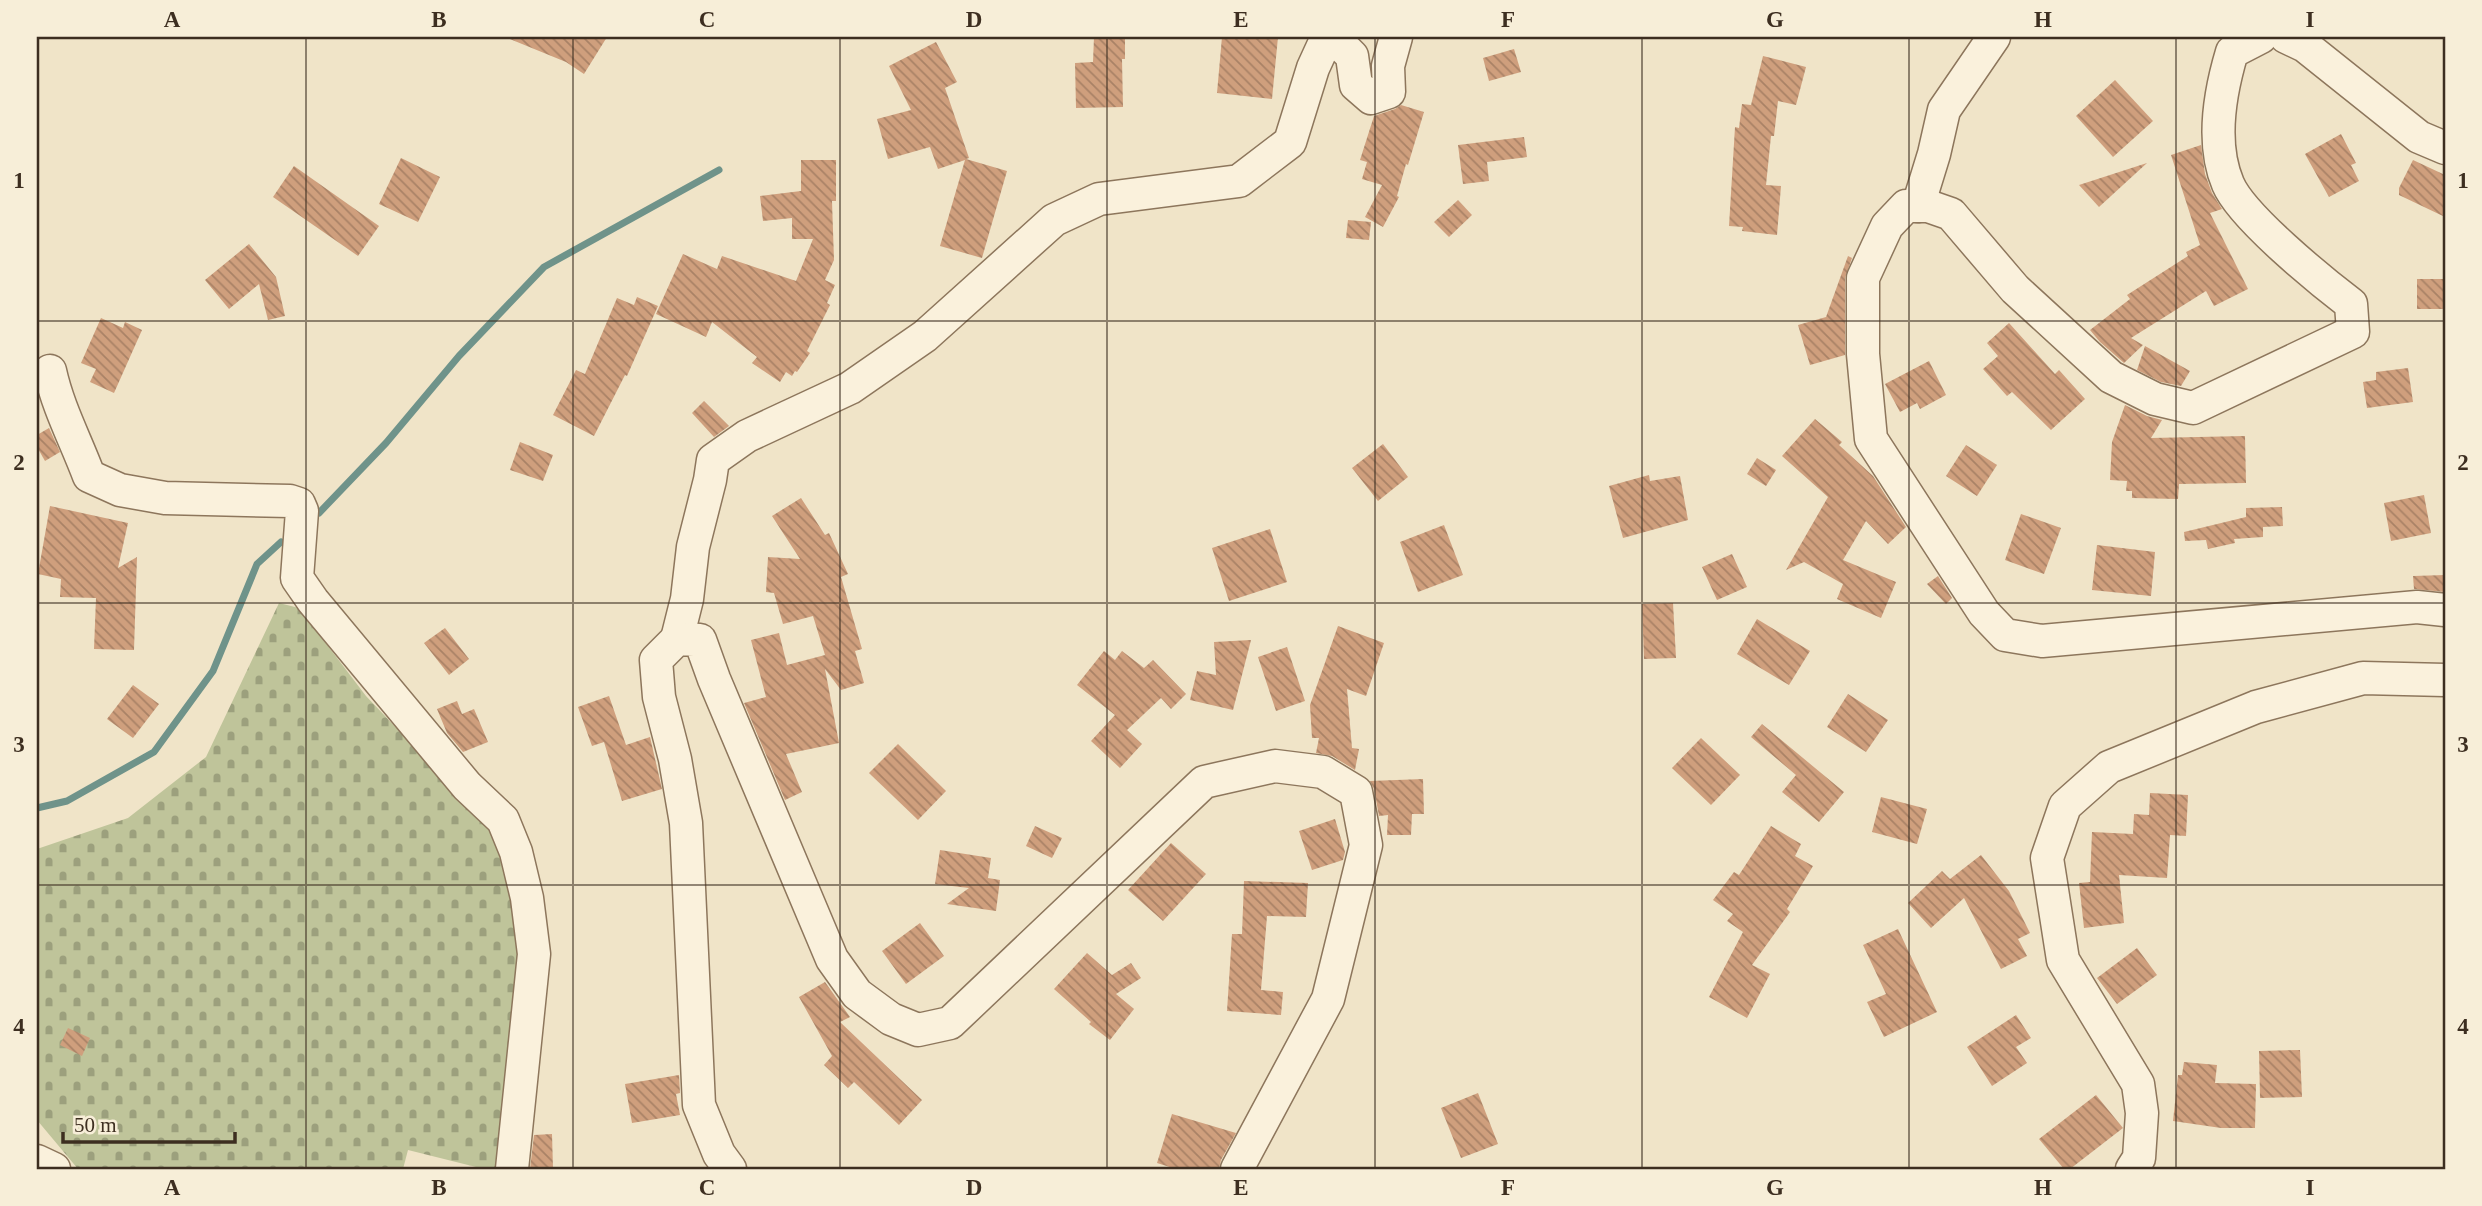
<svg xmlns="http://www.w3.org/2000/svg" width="2482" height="1206" viewBox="0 0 2482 1206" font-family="Georgia,serif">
  <defs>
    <pattern id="cemetery-stones" width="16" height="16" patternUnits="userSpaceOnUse" patternTransform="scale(1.75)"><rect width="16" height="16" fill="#bfc49a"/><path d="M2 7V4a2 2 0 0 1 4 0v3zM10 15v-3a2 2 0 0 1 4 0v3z" fill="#9ca07d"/></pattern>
    <pattern id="building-back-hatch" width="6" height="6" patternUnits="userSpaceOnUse" patternTransform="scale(1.75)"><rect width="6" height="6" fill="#cf9f7d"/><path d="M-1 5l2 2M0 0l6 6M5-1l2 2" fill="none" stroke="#a98266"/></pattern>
  </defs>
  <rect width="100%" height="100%" fill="#f0e4c8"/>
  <path fill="url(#cemetery-stones)" d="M 279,603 L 299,608 L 366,696 L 500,837 L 521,935 L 511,1169 L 484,1169 L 408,1150 L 403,1169 L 78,1169 L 37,1120 L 37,849 L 128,818 L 206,757 Z"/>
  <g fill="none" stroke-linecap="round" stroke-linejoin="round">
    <g stroke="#6f938a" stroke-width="7">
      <path d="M 319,513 L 386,443 L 459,356 L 544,267 L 719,170"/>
      <path d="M 37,808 L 67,801 L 154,752 L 213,671 L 257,564 L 281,542"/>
    </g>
  </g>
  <g fill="url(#building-back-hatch)">
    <path d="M 505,37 L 607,37 L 584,74 L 566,62 Z"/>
    <path d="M 1094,37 L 1125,37 L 1125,59 L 1122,59 L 1123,107 L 1076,108 L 1075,63 L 1093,62 Z"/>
    <path d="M 1222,37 L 1278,37 L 1272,99 L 1217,93 Z"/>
    <path d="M 936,42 L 957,82 L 945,88 L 969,158 L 966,159 L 1007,171 L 982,258 L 940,246 L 965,160 L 938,169 L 930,147 L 888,159 L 877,119 L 911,110 L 889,66 Z"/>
    <path d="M 1514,49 L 1521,72 L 1489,81 L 1483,58 Z"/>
    <path d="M 1763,56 L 1806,67 L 1796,105 L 1778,101 L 1774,136 L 1771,136 L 1766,185 L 1781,186 L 1777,235 L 1742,231 L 1743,227 L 1729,226 L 1735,127 L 1739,128 L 1742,104 L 1751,105 Z"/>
    <path d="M 2115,80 L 2153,121 L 2113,157 L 2076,116 Z"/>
    <path d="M 1401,105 L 1424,112 L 1408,165 L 1406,164 L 1397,196 L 1399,197 L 1383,227 L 1365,217 L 1382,185 L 1362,179 L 1367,162 L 1360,160 L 1374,116 L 1395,109 Z"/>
    <path d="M 2341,134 L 2356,163 L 2351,165 L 2359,181 L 2329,197 L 2305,154 Z"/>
    <path d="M 1524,137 L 1527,157 L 1487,162 L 1489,181 L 1463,184 L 1458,145 Z"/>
    <path d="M 2201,145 L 2205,174 L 2212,193 L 2222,209 L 2210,213 L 2248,289 L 2214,306 L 2206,291 L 2131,338 L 2143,345 L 2124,363 L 2100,342 L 2090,330 L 2130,299 L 2127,295 L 2188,256 L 2186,252 L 2200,245 L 2171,155 Z"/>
    <path d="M 401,158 L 440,177 L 418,222 L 379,204 Z"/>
    <path d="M 801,160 L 836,160 L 836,201 L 832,201 L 834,260 L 825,280 L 835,285 L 827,303 L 830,305 L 807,351 L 810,353 L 797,372 L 795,371 L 792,376 L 786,372 L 780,382 L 752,363 L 757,357 L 712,322 L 706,337 L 656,314 L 683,254 L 717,269 L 722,256 L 796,281 L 813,239 L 792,239 L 792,218 L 763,221 L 760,196 L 801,191 Z"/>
    <path d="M 2413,160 L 2445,175 L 2445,217 L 2399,195 L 2399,188 Z"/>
    <path d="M 2147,163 L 2099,207 L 2079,185 Z"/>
    <path d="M 294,166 L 379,226 L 358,256 L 273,197 Z"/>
    <path d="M 1458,200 L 1472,215 L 1449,237 L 1434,222 Z"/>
    <path d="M 1348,220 L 1371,222 L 1369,240 L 1346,238 Z"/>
    <path d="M 249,244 L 276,277 L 285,316 L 268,320 L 259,284 L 229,309 L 205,280 Z"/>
    <path d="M 1848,256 L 1852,258 L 1845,278 L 1845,355 L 1810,365 L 1798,325 L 1826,317 Z"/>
    <rect x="2417" y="279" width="27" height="30"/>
    <path d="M 637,297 L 658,306 L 627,376 L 625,375 L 594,436 L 553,415 L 576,370 L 585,374 L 617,298 L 634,305 Z"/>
    <path d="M 101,318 L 123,328 L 125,322 L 142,330 L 114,393 L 90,382 L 96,369 L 81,363 Z"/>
    <path d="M 2009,323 L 2055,374 L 2059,370 L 2085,399 L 2051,430 L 2012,392 L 2007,396 L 1983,369 L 1998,356 L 1987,343 Z"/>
    <path d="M 2145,346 L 2190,371 L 2181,386 L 2161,382 L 2137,370 Z"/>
    <path d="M 1929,361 L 1946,395 L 1920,409 L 1917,403 L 1900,412 L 1885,384 Z"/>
    <path d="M 2408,368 L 2413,402 L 2367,408 L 2363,382 L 2376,380 L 2376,372 Z"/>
    <path d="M 704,401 L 729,426 L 714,437 L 692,413 Z"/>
    <path d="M 2125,405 L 2147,416 L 2162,420 L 2151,438 L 2245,436 L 2246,483 L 2179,484 L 2178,499 L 2132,498 L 2132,491 L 2126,491 L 2127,481 L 2110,480 L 2112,442 Z"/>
    <path d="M 1815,419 L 1842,442 L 1839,445 L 1873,476 L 1906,527 L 1888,544 L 1866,521 L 1843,560 L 1896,582 L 1881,618 L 1837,599 L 1843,584 L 1804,562 L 1786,570 L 1828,497 L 1782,456 Z"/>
    <path d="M 49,428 L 60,452 L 45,461 L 37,447 L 37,435 Z"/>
    <path d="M 520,442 L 553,455 L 543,481 L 510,470 Z"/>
    <path d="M 1383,444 L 1408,477 L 1378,501 L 1352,468 Z"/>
    <path d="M 1966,445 L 1997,465 L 1977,496 L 1946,476 Z"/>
    <path d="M 1757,458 L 1776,470 L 1766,486 L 1747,474 Z"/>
    <path d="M 1649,475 L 1650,481 L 1680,476 L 1688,520 L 1623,538 L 1609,486 Z"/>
    <path d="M 2424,495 L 2431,533 L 2391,541 L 2384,503 Z"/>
    <path d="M 801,498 L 825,535 L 829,533 L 848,574 L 841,577 L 862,649 L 855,651 L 864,683 L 841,690 L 825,669 L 839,743 L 786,754 L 802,792 L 785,800 L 744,703 L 766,697 L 751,640 L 779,633 L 787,665 L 825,655 L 813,616 L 783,624 L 774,593 L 766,592 L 768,557 L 800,559 L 772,516 Z"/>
    <path d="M 50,506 L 128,523 L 118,568 L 137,557 L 134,650 L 94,649 L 96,598 L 60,597 L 61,579 L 38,574 Z"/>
    <path d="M 2282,507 L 2283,526 L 2263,527 L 2263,537 L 2234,539 L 2235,543 L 2208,549 L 2206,540 L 2185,541 L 2184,532 L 2246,517 L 2246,508 Z"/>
    <path d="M 2021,514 L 2061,528 L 2044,574 L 2005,560 Z"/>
    <path d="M 1444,525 L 1463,575 L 1418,592 L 1400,542 Z"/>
    <path d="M 1270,529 L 1287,582 L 1229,601 L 1212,548 Z"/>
    <path d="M 2097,545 L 2155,552 L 2151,596 L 2092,590 Z"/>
    <path d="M 1732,554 L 1747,587 L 1717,600 L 1702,567 Z"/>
    <path d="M 2445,575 L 2445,592 L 2414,589 L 2413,576 Z"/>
    <path d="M 1938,576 L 1952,598 L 1946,604 L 1927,584 Z"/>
    <path d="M 1673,603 L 1676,658 L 1644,659 L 1642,604 Z"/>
    <path d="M 1757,619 L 1810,651 L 1789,685 L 1737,654 Z"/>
    <path d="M 1338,626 L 1384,643 L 1366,696 L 1347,689 L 1352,748 L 1359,749 L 1355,770 L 1332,756 L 1316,753 L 1319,738 L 1312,738 L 1310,705 Z"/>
    <path d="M 445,628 L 469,659 L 449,675 L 424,643 Z"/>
    <path d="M 1251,640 L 1233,710 L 1190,700 L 1197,671 L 1216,675 L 1214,642 Z"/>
    <path d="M 1287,647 L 1305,701 L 1276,711 L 1258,657 Z"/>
    <path d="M 1104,651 L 1115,660 L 1122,651 L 1144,668 L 1153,660 L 1186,694 L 1171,709 L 1161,698 L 1127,730 L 1142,744 L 1120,768 L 1091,741 L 1115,715 L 1077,685 Z"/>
    <path d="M 133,685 L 159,704 L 133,738 L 107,719 Z"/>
    <path d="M 1848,694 L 1888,720 L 1866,752 L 1827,727 Z"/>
    <path d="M 609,696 L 626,745 L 650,737 L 662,789 L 622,801 L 604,742 L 592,746 L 578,707 Z"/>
    <path d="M 457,701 L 462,714 L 474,709 L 488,742 L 463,752 L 447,733 L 437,709 Z"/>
    <path d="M 1762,724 L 1844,792 L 1819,822 L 1782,792 L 1796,775 L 1751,737 Z"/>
    <path d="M 1701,738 L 1740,775 L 1711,805 L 1672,768 Z"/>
    <path d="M 898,744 L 946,791 L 918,820 L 869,773 Z"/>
    <path d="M 1423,779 L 1424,814 L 1412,814 L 1411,835 L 1387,835 L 1388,815 L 1379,816 L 1374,789 L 1370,781 Z"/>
    <path d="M 2150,793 L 2188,795 L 2186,836 L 2170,835 L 2167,878 L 2119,875 L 2124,923 L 2084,928 L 2079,883 L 2090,882 L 2092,832 L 2133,834 L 2134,814 L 2149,815 Z"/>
    <path d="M 1881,797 L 1927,809 L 1917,844 L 1872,832 Z"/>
    <path d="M 1335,819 L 1345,852 L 1343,860 L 1312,870 L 1299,831 Z"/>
    <path d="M 1035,826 L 1062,838 L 1052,858 L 1026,846 Z"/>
    <path d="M 1771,826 L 1801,844 L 1795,856 L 1813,866 L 1787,909 L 1790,912 L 1752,965 L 1770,974 L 1747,1018 L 1709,997 L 1743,932 L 1727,921 L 1733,914 L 1713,900 L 1734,872 L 1739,875 Z"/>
    <path d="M 1171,843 L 1206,874 L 1163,921 L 1128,890 Z"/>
    <path d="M 940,850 L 991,858 L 988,878 L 1000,880 L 996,911 L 947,904 L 969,888 L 935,884 Z"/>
    <path d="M 1981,855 L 2009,891 L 2030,933 L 2018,939 L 2027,956 L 2001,969 L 1964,898 L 1931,928 L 1908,903 L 1942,871 L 1950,879 Z"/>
    <path d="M 1244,881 L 1308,883 L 1306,917 L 1267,916 L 1261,990 L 1283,992 L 1281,1015 L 1227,1011 L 1232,934 L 1242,934 Z"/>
    <path d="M 920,923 L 944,956 L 906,984 L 882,951 Z"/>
    <path d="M 1898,929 L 1937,1012 L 1884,1037 L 1867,1002 L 1886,994 L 1863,945 Z"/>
    <path d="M 2137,948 L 2157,975 L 2117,1004 L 2097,978 Z"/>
    <path d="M 1087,953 L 1112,975 L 1131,963 L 1141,978 L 1116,994 L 1134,1009 L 1110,1040 L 1089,1024 L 1091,1022 L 1054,989 Z"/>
    <path d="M 825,982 L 850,1017 L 840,1022 L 922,1100 L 899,1125 L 854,1082 L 848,1088 L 824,1065 L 832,1056 L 799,997 Z"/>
    <path d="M 2016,1015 L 2031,1038 L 2016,1047 L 2027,1063 L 1992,1086 L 1967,1047 Z"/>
    <path d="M 68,1028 L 90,1038 L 82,1056 L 60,1045 Z"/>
    <path d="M 2300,1050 L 2302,1097 L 2260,1098 L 2259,1051 Z"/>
    <path d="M 2184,1062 L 2217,1065 L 2215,1083 L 2256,1084 L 2255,1128 L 2221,1128 L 2173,1121 L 2178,1075 L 2182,1075 Z"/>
    <path d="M 679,1075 L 680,1093 L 676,1094 L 680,1115 L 632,1123 L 625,1084 Z"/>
    <path d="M 1478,1093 L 1498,1144 L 1461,1158 L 1441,1108 Z"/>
    <path d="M 2096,1095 L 2123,1128 L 2070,1169 L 2064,1169 L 2039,1139 Z"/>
    <path d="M 1172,1114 L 1236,1133 L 1221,1160 L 1219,1169 L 1176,1169 L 1157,1163 Z"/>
    <path d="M 552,1134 L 553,1169 L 530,1169 L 534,1135 Z"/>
  </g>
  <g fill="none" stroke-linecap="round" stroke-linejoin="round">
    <defs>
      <g id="minor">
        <path d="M 2261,37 L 2232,52 C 2220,92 2211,144 2228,184 C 2242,217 2321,281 2351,304 L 2353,332 L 2193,408 L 2155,399 L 2111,377 L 2015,289 L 1951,214 L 1928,206 L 1906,206 L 1887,226 L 1863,278 L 1863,354 L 1871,439 L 1984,613 L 2005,635 L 2042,641 L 2417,607 L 2445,610"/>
        <path d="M 2286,37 L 2305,46 L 2419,137 L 2445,148"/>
        <path d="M 1918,206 L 1934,154 L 1944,110 L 1994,37"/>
        <path d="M 50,371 C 58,408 76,441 89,476 L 120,490 L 165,498 L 290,501 L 299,504 L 302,511 L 297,578 L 313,601 L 467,786 L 503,820 L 516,852 L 527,898 L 534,954 L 512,1169"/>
        <path d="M 677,639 L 687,599 L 693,547 L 710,480 L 713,460 L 747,436 L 850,388 L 925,336 L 1054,220 L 1099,199 L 1239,181 L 1290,142 L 1313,68 L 1324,44 L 1336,40 L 1352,56 L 1356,85 L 1371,98 L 1389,92 L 1388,66 L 1396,37"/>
        <path d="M 37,1161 L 54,1169"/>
        <path d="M 730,1169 L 719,1154 L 699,1105 L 686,823 L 675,759 L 659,697 L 656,660 L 677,639 L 700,640 L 714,679 L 832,959 L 857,994 L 891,1019 L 918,1030 L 950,1023 L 1204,782 L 1275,766 L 1323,772 L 1356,792 L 1366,845 L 1328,999 L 1237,1169"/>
        <path d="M 2132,1169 L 2139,1158 L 2142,1113 L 2138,1084 L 2063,960 L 2047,858 L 2065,806 L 2109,767 L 2256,707 L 2363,678 L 2445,680"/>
      </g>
    </defs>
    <use href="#minor" stroke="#8d765c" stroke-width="35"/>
    <use href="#minor" stroke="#faf1dc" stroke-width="32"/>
  </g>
  <path fill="none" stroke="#3d2e20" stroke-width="2" stroke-opacity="0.55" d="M 306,37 L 306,1169M 573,37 L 573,1169M 840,37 L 840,1169M 1107,37 L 1107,1169M 1375,37 L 1375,1169M 1642,37 L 1642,1169M 1909,37 L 1909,1169M 2176,37 L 2176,1169M 37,321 L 2445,321M 37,603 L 2445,603M 37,885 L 2445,885"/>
  <rect width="2482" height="1206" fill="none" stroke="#f7eed8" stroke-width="77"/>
  <path d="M63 1132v10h172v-10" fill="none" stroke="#3d2e20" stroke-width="3.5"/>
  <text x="74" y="1132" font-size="21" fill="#3d2e20" stroke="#f7eed8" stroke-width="5" paint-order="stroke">50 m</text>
  <rect x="38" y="38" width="2406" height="1130" fill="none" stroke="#3d2e20" stroke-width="2.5"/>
  <g font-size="23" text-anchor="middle" font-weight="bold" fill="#3d2e20">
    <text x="172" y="27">A</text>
    <text x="439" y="27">B</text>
    <text x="707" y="27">C</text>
    <text x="974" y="27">D</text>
    <text x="1241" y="27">E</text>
    <text x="1508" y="27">F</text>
    <text x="1775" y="27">G</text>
    <text x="2043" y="27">H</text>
    <text x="2310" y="27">I</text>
    <text x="19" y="188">1</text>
    <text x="2463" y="188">1</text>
    <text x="19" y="470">2</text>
    <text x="2463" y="470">2</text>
    <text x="19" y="752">3</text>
    <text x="2463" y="752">3</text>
    <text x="19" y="1034">4</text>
    <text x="2463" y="1034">4</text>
    <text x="172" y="1195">A</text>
    <text x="439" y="1195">B</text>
    <text x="707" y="1195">C</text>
    <text x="974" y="1195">D</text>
    <text x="1241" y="1195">E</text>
    <text x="1508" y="1195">F</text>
    <text x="1775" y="1195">G</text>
    <text x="2043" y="1195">H</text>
    <text x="2310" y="1195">I</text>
  </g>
</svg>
